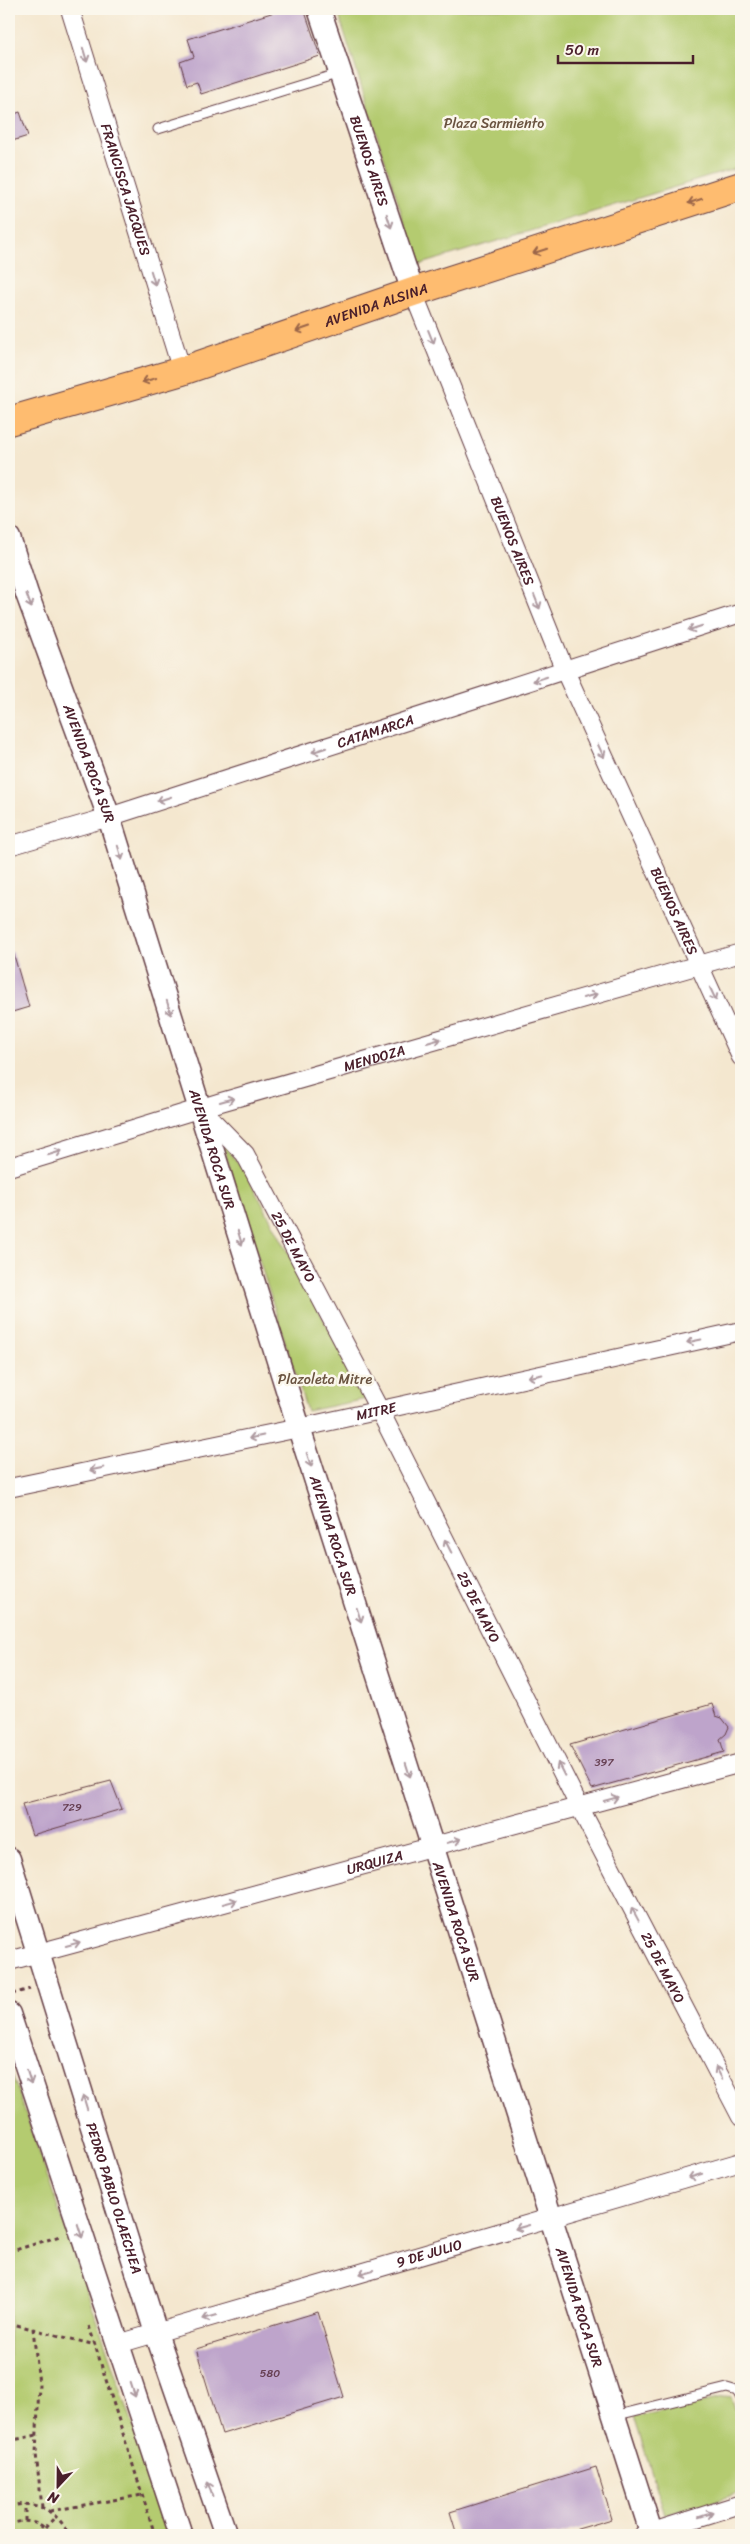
<svg xmlns="http://www.w3.org/2000/svg" width="750" height="2544" viewBox="0 0 750 2544" font-family="Sriracha,sans-serif">
  <rect width="100%" height="100%" fill="#fbf7ec"/>
  <filter id="ink" filterUnits="userSpaceOnUse"><feTurbulence type="fractalNoise" baseFrequency=".02" numOctaves="2"/><feDisplacementMap in="SourceGraphic" scale="10" xChannelSelector="R" yChannelSelector="G"/><feConvolveMatrix kernelMatrix="1 2 1 2 8 2 1 2 1" color-interpolation-filters="sRGB"/></filter>
  <filter id="wash" filterUnits="userSpaceOnUse"><feTurbulence type="fractalNoise" baseFrequency=".0096" numOctaves="4" result="noise"/><feDisplacementMap in="SourceGraphic" scale="20" xChannelSelector="R" yChannelSelector="G"/><feGaussianBlur stdDeviation="1.12" result="paint"/><feColorMatrix in="noise" values="0 0 0 0 0 0 0 0 0 0 0 0 0 0 0 0 0 1.4 0 .05"/><feComposite in="paint" operator="in"/></filter>
  <g filter="url(#wash)">
    <rect width="100%" height="100%" fill="#f4e7cf"/>
    <g fill="#b4cb70" stroke="#7f754e">
      <path d="M 337,9 L 741,9 L 741,167 L 418,265 Z"/>
      <path d="M 222,1143 L 247,1175 L 366,1399 L 307,1411 Z"/>
      <path d="M 9,2065 L 171,2535 L 9,2535 Z"/>
      <path d="M 731,2396 L 741,2428 L 741,2493 L 665,2514 L 634,2417 Z"/>
    </g>
    <g id="blocks">
      <g fill="#bea4cb">
        <path d="M 284,9 L 304,9 L 320,56 L 201,94 L 197,82 L 187,85 L 180,62 L 194,57 L 188,39 Z"/>
        <path d="M 20,112 L 28,136 L 9,142 L 9,116 Z"/>
        <path d="M 9,952 L 13,952 L 29,1007 L 9,1013 Z"/>
        <path d="M 712,1704 L 716,1716 L 722,1718 L 729,1727 L 726,1734 L 720,1739 L 724,1752 L 592,1789 L 570,1745 Z"/>
        <path d="M 111,1781 L 122,1809 L 32,1835 L 22,1804 Z"/>
        <path d="M 318,2312 L 344,2397 L 222,2434 L 196,2349 Z"/>
        <path d="M 596,2467 L 612,2519 L 557,2535 L 457,2535 L 450,2512 Z"/>
      </g>
    </g>
  </g>
  <g filter="url(#ink)">
    <use href="#blocks" fill-opacity="0" stroke="#643d44" stroke-width="1"/>
    <g fill="none" stroke-linecap="round" stroke-linejoin="round">
      <defs>
        <g id="service">
          <path d="M 158,129 L 340,73"/>
          <path d="M 614,2416 L 727,2388 L 737,2391 L 741,2398"/>
        </g>
        <g id="minor">
          <path id="s1" d="M 70,9 L 182,371"/>
          <path id="s2" d="M 413,292 L 565,671 L 741,1057"/>
          <path id="s3" d="M 9,846 L 109,817 L 741,613"/>
          <path id="s4" d="M 200,1108 L 245,1154 L 380,1411 L 580,1808 L 741,2117"/>
          <path id="s5" d="M 9,1167 L 221,1102 L 741,953"/>
          <path id="s6" d="M 9,1488 L 299,1428 L 741,1331"/>
          <path id="s7" d="M 9,1961 L 741,1763"/>
          <path id="s8" d="M 118,2344 L 741,2162"/>
          <path d="M 643,2535 L 741,2504"/>
        </g>
        <g id="tertiary">
          <path id="s9" d="M 319,9 L 413,292"/>
          <path id="s10" d="M 9,538 L 27,594 L 109,817 L 299,1428 L 652,2535"/>
          <path id="s11" d="M 9,1859 L 156,2333 L 226,2535"/>
          <path d="M 9,2014 L 181,2535"/>
        </g>
        <g id="trunk">
          <path id="s12" d="M 9,421 L 182,371 L 413,292 L 741,186"/>
        </g>
      </defs>
      <use href="#service" stroke="#643d44" stroke-width="11"/>
      <use href="#minor" stroke="#643d44" stroke-width="20"/>
      <use href="#tertiary" stroke="#643d44" stroke-width="25"/>
      <use href="#trunk" stroke="#643d44" stroke-width="30"/>
      <g stroke="#643d44" stroke-width="3" stroke-dasharray="4 4" stroke-linecap="butt">
        <path d="M 12,1994 L 30,1989"/>
        <path d="M 9,2252 L 60,2236"/>
        <path d="M 9,2323 L 95,2345"/>
        <path d="M 89,2326 L 155,2535"/>
        <path d="M 33,2328 L 39,2384 L 36,2454 L 42,2507"/>
        <path d="M 9,2441 L 37,2435"/>
        <path d="M 9,2507 C 34,2498 59,2512 69,2535"/>
        <path d="M 50,2511 L 142,2495"/>
        <path d="M 25,2521 L 25,2504"/>
        <path d="M 9,2525 C 24,2518 40,2521 50,2535"/>
        <path d="M 45,2528 L 56,2516"/>
      </g>
      <use href="#service" stroke="#fff" stroke-width="9"/>
      <use href="#minor" stroke="#fff" stroke-width="18"/>
      <use href="#tertiary" stroke="#fff" stroke-width="22"/>
      <use href="#trunk" stroke="#febc70" stroke-width="28"/>
    </g>
    <defs><path id="oneway-shaft" d="M-6 0H5M1.5-3L5.5 0L1.5 3" fill="none" stroke-width="1.6" stroke-linecap="round" stroke-linejoin="round" transform="scale(1.25)"/></defs>
    <g stroke="#ae9aa0">
      <use href="#oneway-shaft" transform="translate(85 55) rotate(73)"/>
      <use href="#oneway-shaft" transform="translate(389 221) rotate(72)"/>
      <use href="#oneway-shaft" transform="translate(153 278) rotate(73)"/>
      <use href="#oneway-shaft" transform="translate(431 337) rotate(68)"/>
      <use href="#oneway-shaft" transform="translate(29 601) rotate(70)"/>
      <use href="#oneway-shaft" transform="translate(537 602) rotate(68)"/>
      <use href="#oneway-shaft" transform="translate(695 628) rotate(162)"/>
      <use href="#oneway-shaft" transform="translate(540 679) rotate(162)"/>
      <use href="#oneway-shaft" transform="translate(319 750) rotate(162)"/>
      <use href="#oneway-shaft" transform="translate(601 751) rotate(65)"/>
      <use href="#oneway-shaft" transform="translate(164 799) rotate(162)"/>
      <use href="#oneway-shaft" transform="translate(120 853) rotate(73)"/>
      <use href="#oneway-shaft" transform="translate(713 994) rotate(65)"/>
      <use href="#oneway-shaft" transform="translate(590 996) rotate(-16)"/>
      <use href="#oneway-shaft" transform="translate(169 1008) rotate(73)"/>
      <use href="#oneway-shaft" transform="translate(434 1041) rotate(-16)"/>
      <use href="#oneway-shaft" transform="translate(227 1100) rotate(-16)"/>
      <use href="#oneway-shaft" transform="translate(55 1153) rotate(-17)"/>
      <use href="#oneway-shaft" transform="translate(240 1238) rotate(73)"/>
      <use href="#oneway-shaft" transform="translate(694 1341) rotate(168)"/>
      <use href="#oneway-shaft" transform="translate(535 1376) rotate(168)"/>
      <use href="#oneway-shaft" transform="translate(256 1437) rotate(168)"/>
      <use href="#oneway-shaft" transform="translate(309 1460) rotate(72)"/>
      <use href="#oneway-shaft" transform="translate(97 1469) rotate(168)"/>
      <use href="#oneway-shaft" transform="translate(448 1546) rotate(-117)"/>
      <use href="#oneway-shaft" transform="translate(359 1615) rotate(72)"/>
      <use href="#oneway-shaft" transform="translate(561 1769) rotate(-117)"/>
      <use href="#oneway-shaft" transform="translate(408 1770) rotate(72)"/>
      <use href="#oneway-shaft" transform="translate(611 1799) rotate(-15)"/>
      <use href="#oneway-shaft" transform="translate(454 1841) rotate(-15)"/>
      <use href="#oneway-shaft" transform="translate(230 1902) rotate(-15)"/>
      <use href="#oneway-shaft" transform="translate(635 1914) rotate(-118)"/>
      <use href="#oneway-shaft" transform="translate(73 1944) rotate(-15)"/>
      <use href="#oneway-shaft" transform="translate(719 2073) rotate(-118)"/>
      <use href="#oneway-shaft" transform="translate(29 2077) rotate(72)"/>
      <use href="#oneway-shaft" transform="translate(85 2102) rotate(-107)"/>
      <use href="#oneway-shaft" transform="translate(695 2176) rotate(163)"/>
      <use href="#oneway-shaft" transform="translate(522 2227) rotate(164)"/>
      <use href="#oneway-shaft" transform="translate(80 2231) rotate(72)"/>
      <use href="#oneway-shaft" transform="translate(366 2272) rotate(164)"/>
      <use href="#oneway-shaft" transform="translate(210 2317) rotate(164)"/>
      <use href="#oneway-shaft" transform="translate(133 2390) rotate(72)"/>
      <use href="#oneway-shaft" transform="translate(210 2489) rotate(-109)"/>
      <use href="#oneway-shaft" transform="translate(706 2515) rotate(-18)"/>
    </g>
    <g stroke="#9b664a">
      <use href="#oneway-shaft" transform="translate(695 201) rotate(162)"/>
      <use href="#oneway-shaft" transform="translate(540 251) rotate(162)"/>
      <use href="#oneway-shaft" transform="translate(303 329) rotate(161)"/>
      <use href="#oneway-shaft" transform="translate(149 380) rotate(164)"/>
    </g>
  </g>
  <g text-anchor="middle" dominant-baseline="central" stroke-width="5" stroke-linejoin="round" paint-order="stroke">
    <g font-size="11" fill="#674053">
      <text x="604" y="1762">397</text>
      <text x="72" y="1807">729</text>
      <text x="270" y="2373">580</text>
    </g>
    <g font-size="14" fill="#6a5340" stroke="#fbf7ec">
      <text x="494" y="123">Plaza Sarmiento</text>
      <text x="325" y="1379">Plazoleta Mitre</text>
    </g>
    <g font-size="14" fill="#4a1f2b" stroke="#fbf7ec">
      <text stroke="none"><textPath href="#s9" startOffset="160">BUENOS AIRES</textPath></text>
      <text stroke="none"><textPath href="#s1" startOffset="189">FRANCISCA JACQUES</textPath></text>
      <text stroke="none"><textPath href="#s12" startOffset="385">AVENIDA ALSINA</textPath></text>
      <text stroke="none"><textPath href="#s2" startOffset="268">BUENOS AIRES</textPath></text>
      <text stroke="none"><textPath href="#s3" startOffset="384">CATAMARCA</textPath></text>
      <text stroke="none"><textPath href="#s10" startOffset="239">AVENIDA ROCA SUR</textPath></text>
      <text stroke="none"><textPath href="#s2" startOffset="672">BUENOS AIRES</textPath></text>
      <text stroke="none"><textPath href="#s5" startOffset="381">MENDOZA</textPath></text>
      <text stroke="none"><textPath href="#s10" startOffset="644">AVENIDA ROCA SUR</textPath></text>
      <text stroke="none"><textPath href="#s4" startOffset="169">25 DE MAYO</textPath></text>
      <text stroke="none"><textPath href="#s6" startOffset="375">MITRE</textPath></text>
      <text stroke="none"><textPath href="#s10" startOffset="1049">AVENIDA ROCA SUR</textPath></text>
      <text stroke="none"><textPath href="#s4" startOffset="574">25 DE MAYO</textPath></text>
      <text stroke="none"><textPath href="#s7" startOffset="379">URQUIZA</textPath></text>
      <text stroke="none"><textPath href="#s10" startOffset="1454">AVENIDA ROCA SUR</textPath></text>
      <text stroke="none"><textPath href="#s4" startOffset="979">25 DE MAYO</textPath></text>
      <text stroke="none"><textPath href="#s11" startOffset="355">PEDRO PABLO OLAECHEA</textPath></text>
      <text stroke="none"><textPath href="#s8" startOffset="324">9 DE JULIO</textPath></text>
      <text stroke="none"><textPath href="#s10" startOffset="1859">AVENIDA ROCA SUR</textPath></text>
    </g>
  </g>
  <rect width="750" height="2544" fill="none" stroke="#fbf7ec" stroke-width="30"/>
  <g transform="translate(58 2486) rotate(202)" stroke="#fbf7ec" stroke-width="4" paint-order="stroke">
  <path d="M0-4L9 19L0 12L-9 19Z" fill="#4a1f2b"/>
  <text y="-8" font-size="14" font-weight="bold" text-anchor="middle" fill="#4a1f2b">N</text>
  </g>
  <path d="M558 55v8h135v-8" fill="none" stroke="#4a1f2b" stroke-width="2.5"/>
  <text x="565" y="55" font-size="15" fill="#4a1f2b" stroke="#fbf7ec" stroke-width="4" paint-order="stroke">50 m</text>
</svg>
